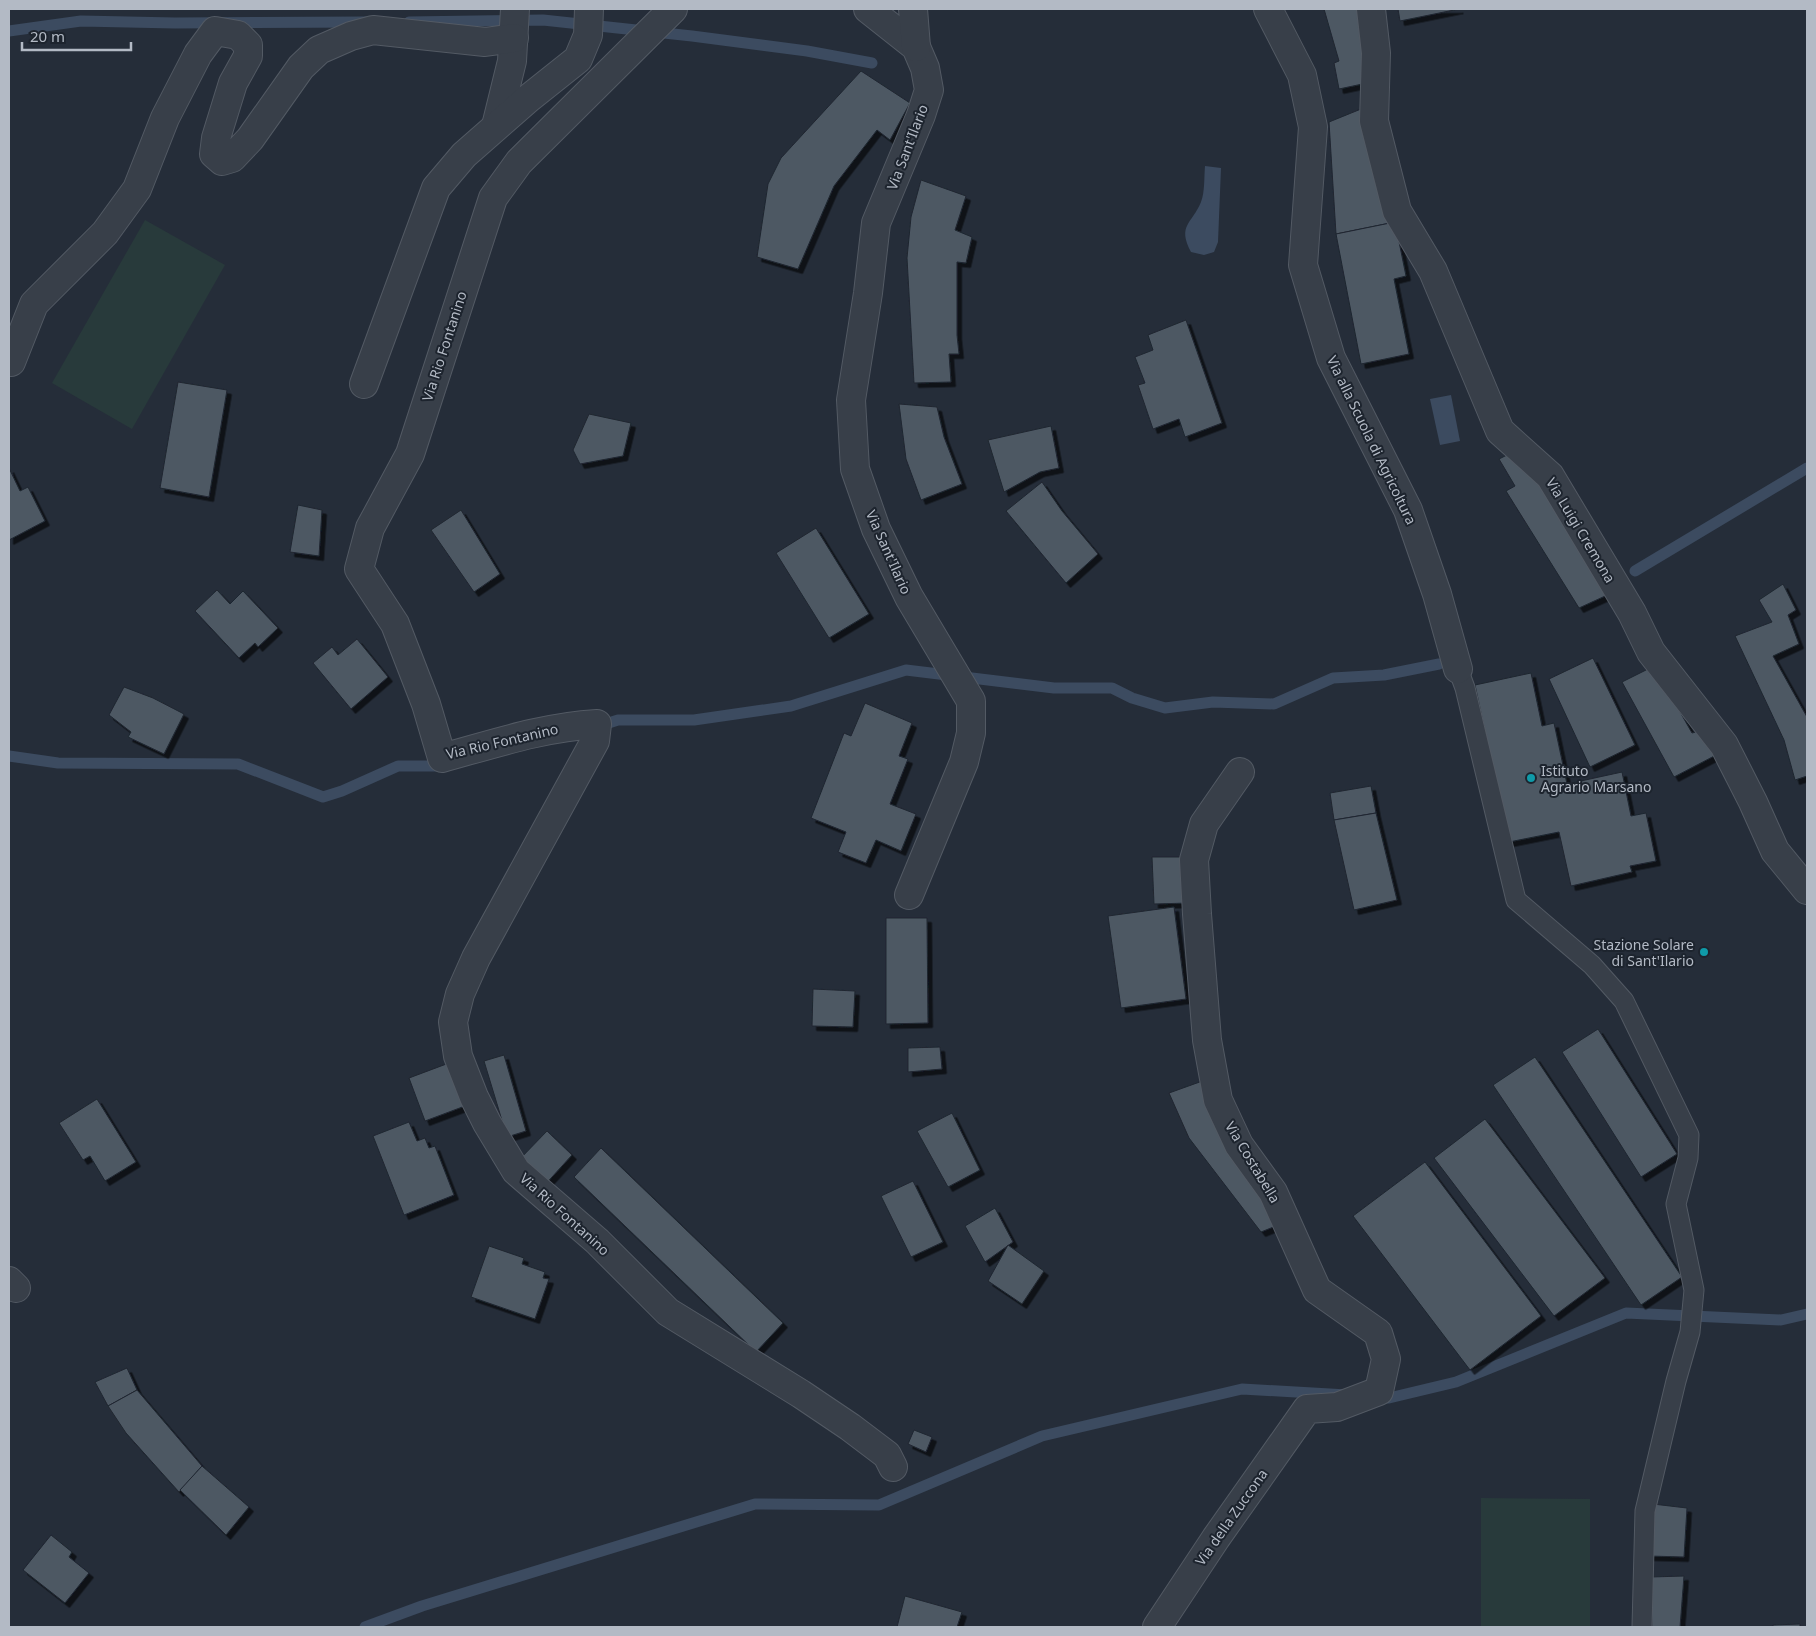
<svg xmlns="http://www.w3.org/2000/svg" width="1816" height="1636" viewBox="0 0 1816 1636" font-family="'Noto Sans',sans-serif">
  <defs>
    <filter id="shadow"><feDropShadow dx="4.5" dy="4.5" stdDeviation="0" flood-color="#0009"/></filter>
  </defs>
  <rect width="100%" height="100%" fill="#252d39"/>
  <g fill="#283a3b">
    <path d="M 145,220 L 225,265 L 132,429 L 52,383 Z"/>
    <path d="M 1481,1498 L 1590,1499 L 1590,1627 L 1481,1627 Z"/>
  </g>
  <g fill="#3c4b60">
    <path d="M 1205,166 L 1221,168 L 1218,242 L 1214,252 L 1204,255 L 1191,252 C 1177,225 1192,224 1201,202 C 1205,192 1204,177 1205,166 Z"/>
    <path d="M 1451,395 L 1460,441 L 1440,445 L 1430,399 Z"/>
  </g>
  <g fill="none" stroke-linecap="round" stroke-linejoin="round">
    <g stroke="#3c4b60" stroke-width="11">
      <path d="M 409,22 L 543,20 L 692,36 L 807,51 L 872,63"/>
      <path d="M 9,31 L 81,21 L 175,23 L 366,22"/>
      <path d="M 1635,571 L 1807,468"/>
      <path d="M 596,727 L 618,720 L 694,720 L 791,706 L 906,670 L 1054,688 L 1112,688 L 1132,698 L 1165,708 L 1213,702 L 1274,704 L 1333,678 L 1384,675 L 1439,664"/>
      <path d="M 9,756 L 58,763 L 238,764 L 323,797 L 342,791 L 398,766 L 445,766"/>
      <path d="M 1375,1397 L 1389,1398 L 1456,1382 L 1626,1313 L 1781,1320 L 1807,1314"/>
      <path d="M 365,1627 L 422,1606 L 755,1504 L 879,1505 L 1042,1436 L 1242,1389 L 1347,1395"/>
    </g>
  </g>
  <g fill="#4d5864" stroke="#1f2630" filter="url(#shadow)">
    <path d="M 1324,9 L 1358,9 L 1367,83 L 1339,89 L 1334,63 L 1339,61 Z"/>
    <path d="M 1398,9 L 1459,9 L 1400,21 Z"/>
    <path d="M 861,71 L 910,103 L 890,140 L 877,130 L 834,186 L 798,269 L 757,257 L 768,184 L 781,158 Z"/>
    <path d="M 1361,109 L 1395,222 L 1336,234 L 1329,122 Z"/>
    <path d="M 921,180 L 966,196 L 955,230 L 972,237 L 966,263 L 957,262 L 957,335 L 959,354 L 949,354 L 951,382 L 914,383 L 907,258 L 911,217 Z"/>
    <path d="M 1395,222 L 1406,276 L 1394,279 L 1409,354 L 1361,364 L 1336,234 Z"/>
    <path d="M 1186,320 L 1222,423 L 1185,437 L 1179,419 L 1153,429 L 1138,385 L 1145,383 L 1135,357 L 1153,350 L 1148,335 Z"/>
    <path d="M 178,382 L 227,390 L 209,497 L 160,488 Z"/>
    <path d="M 899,404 L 937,407 L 944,437 L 962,484 L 921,500 L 906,459 Z"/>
    <path d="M 589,414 L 631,423 L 623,456 L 580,464 L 573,450 Z"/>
    <path d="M 1051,426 L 1059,468 L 1040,472 L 1004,492 L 988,440 Z"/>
    <path d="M 1513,452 L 1539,471 L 1616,591 L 1579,608 L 1506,491 L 1515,486 L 1499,459 Z"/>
    <path d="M 9,468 L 20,491 L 28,487 L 45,521 L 9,540 Z"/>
    <path d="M 1042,482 L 1062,511 L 1098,554 L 1066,583 L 1006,511 Z"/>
    <path d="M 298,505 L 322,510 L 319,556 L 290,552 Z"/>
    <path d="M 461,510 L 500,574 L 474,592 L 431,530 Z"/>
    <path d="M 816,528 L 869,614 L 829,638 L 776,553 Z"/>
    <path d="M 1783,584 L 1796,610 L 1788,615 L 1799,644 L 1773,656 L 1807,717 L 1807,776 L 1795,780 L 1784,740 L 1735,636 L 1772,622 L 1759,600 Z"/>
    <path d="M 217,590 L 230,604 L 243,591 L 278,628 L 258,647 L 255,643 L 239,658 L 195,611 Z"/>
    <path d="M 357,639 L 388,677 L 351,709 L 313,663 L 332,647 L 338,655 Z"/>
    <path d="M 1593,658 L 1635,745 L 1590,767 L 1549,679 Z"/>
    <path d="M 1654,666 L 1692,733 L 1700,731 L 1720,753 L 1674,777 L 1622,682 Z"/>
    <path d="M 1531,673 L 1542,726 L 1554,723 L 1567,784 L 1622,772 L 1631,816 L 1646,813 L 1656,861 L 1630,866 L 1632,872 L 1571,886 L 1559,832 L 1509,842 L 1475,685 Z"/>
    <path d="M 124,687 L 153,698 L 184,714 L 164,754 L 128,737 L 131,732 L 109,715 Z"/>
    <path d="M 865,703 L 912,723 L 899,756 L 908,759 L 890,804 L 916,814 L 901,851 L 876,840 L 866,863 L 838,852 L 846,832 L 811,818 L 844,733 L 851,736 Z"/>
    <path d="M 1371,786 L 1376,813 L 1334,820 L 1330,793 Z"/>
    <path d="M 1376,813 L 1397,900 L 1354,910 L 1334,820 Z"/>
    <path d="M 1152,857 L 1186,857 L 1189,903 L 1154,904 Z"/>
    <path d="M 1174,907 L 1186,999 L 1121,1008 L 1108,916 Z"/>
    <path d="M 886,918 L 927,918 L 928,1023 L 886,1024 Z"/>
    <path d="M 813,989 L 855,991 L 853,1027 L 812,1026 Z"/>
    <path d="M 1598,1029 L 1677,1154 L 1641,1177 L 1562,1052 Z"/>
    <path d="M 940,1047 L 942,1069 L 908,1072 L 908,1048 Z"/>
    <path d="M 504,1055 L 526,1131 L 507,1137 L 484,1061 Z"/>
    <path d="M 1535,1057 L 1682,1277 L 1641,1305 L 1493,1085 Z"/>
    <path d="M 449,1063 L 465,1106 L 425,1121 L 409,1078 Z"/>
    <path d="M 1208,1079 L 1281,1224 L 1261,1232 L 1189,1138 L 1169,1093 Z"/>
    <path d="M 97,1099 L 136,1162 L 105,1181 L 90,1156 L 83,1160 L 59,1123 Z"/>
    <path d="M 952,1113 L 980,1170 L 948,1187 L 917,1131 Z"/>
    <path d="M 1485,1119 L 1605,1278 L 1554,1316 L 1434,1158 Z"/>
    <path d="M 409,1122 L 417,1141 L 425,1138 L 429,1148 L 435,1146 L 454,1195 L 404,1215 L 373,1136 Z"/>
    <path d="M 547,1131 L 572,1155 L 542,1188 L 516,1163 Z"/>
    <path d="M 601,1148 L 783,1323 L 756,1352 L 574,1177 Z"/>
    <path d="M 1425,1162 L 1541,1316 L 1470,1370 L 1353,1216 Z"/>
    <path d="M 913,1181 L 943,1242 L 911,1257 L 881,1196 Z"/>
    <path d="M 995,1208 L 1013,1242 L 985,1262 L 965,1226 Z"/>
    <path d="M 1008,1245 L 1044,1271 L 1022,1304 L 988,1281 Z"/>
    <path d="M 489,1246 L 524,1258 L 522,1264 L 545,1272 L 543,1278 L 549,1279 L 535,1319 L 471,1297 Z"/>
    <path d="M 127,1368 L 137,1390 L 108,1406 L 95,1382 Z"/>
    <path d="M 137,1390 L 202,1466 L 179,1492 L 126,1433 L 108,1406 Z"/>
    <path d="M 914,1430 L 932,1437 L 926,1452 L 908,1444 Z"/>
    <path d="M 202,1466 L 249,1507 L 226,1535 L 180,1490 Z"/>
    <path d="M 1653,1504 L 1687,1508 L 1684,1557 L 1649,1556 Z"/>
    <path d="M 51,1535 L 72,1552 L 69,1557 L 89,1573 L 65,1603 L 23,1570 Z"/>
    <path d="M 1684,1576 L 1680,1627 L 1652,1627 L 1651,1577 Z"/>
    <path d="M 905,1596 L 962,1612 L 957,1627 L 897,1627 Z"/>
    <path d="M 1800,1624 L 1800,1627 L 1773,1627 L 1773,1625 Z"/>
  </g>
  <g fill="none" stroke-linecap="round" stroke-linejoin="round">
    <defs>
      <path id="service" d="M 1458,669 L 1465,688 L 1516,900 L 1592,965 L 1624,1001 L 1689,1135 L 1688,1158 L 1676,1204 L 1694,1290 L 1690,1332 L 1676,1381 L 1645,1511 L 1642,1627"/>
      <g id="pedestrian">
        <path d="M 1371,9 L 1376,53 L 1374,121 L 1397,211 L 1433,271 L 1500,431 L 1550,476 L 1632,613 L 1651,652 L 1724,745 L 1753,802 L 1775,851 L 1807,890"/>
        <path d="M 1157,1627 L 1216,1538 L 1307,1409 L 1337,1407 L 1379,1391 L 1386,1359 L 1378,1333 L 1317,1290 L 1273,1192 L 1239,1145 L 1218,1100 L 1207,1040 L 1197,914 L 1194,860 L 1204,824 L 1240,772"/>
      </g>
      <g id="minor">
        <path d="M 673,9 L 519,162 L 493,198 L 410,454 L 370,528 L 359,569 L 395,624 L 426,704 L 442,758 C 493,744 544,727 597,724 L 595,741 L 476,958 L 460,994 L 453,1022 L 458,1056 L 474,1097 L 487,1123 L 516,1171 L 597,1241 L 668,1312 L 801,1394 L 850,1427 L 887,1455 L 893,1467"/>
        <path d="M 868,9 L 916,47 L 925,68 L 929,90 L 921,115 L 876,223 L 868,293 L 851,400 L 855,469 L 876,529 L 909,597 L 971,701 L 971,733 L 964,762 L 909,895"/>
        <path d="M 913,9 L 916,47"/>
        <path d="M 1268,9 L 1302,75 L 1313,127 L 1303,265 L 1331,358 L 1408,510 L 1437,594 L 1458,669"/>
        <path d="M 496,126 L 512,61 L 515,9"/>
        <path d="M 11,362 L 34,304 L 105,233 L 137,189 L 165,118 L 198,54 L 215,31 L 238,35 L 248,45 L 248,56 L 233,83 L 216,138 L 214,154 L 222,161 L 232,158 L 250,139 L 301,67 L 319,50 L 351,36 L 373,30 L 485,42 L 514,38"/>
        <path d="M 364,384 L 436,188 L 464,155 L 529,98 L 578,59 L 588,35 L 589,9"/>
        <path d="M 9,1281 L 16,1288"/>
      </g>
    </defs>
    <use href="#service" stroke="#535a64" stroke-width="21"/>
    <use href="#pedestrian" stroke="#535a64" stroke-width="30"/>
    <use href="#minor" stroke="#535a64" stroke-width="30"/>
    <use href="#service" stroke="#383f49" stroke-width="19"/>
    <use href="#pedestrian" stroke="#383f49" stroke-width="28"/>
    <use href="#minor" stroke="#383f49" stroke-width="28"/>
  </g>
  <g fill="#0f9aa8" stroke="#1d242e" stroke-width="2">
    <circle cx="1531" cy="778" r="5"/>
    <circle cx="1704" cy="952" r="5"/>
  </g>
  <g text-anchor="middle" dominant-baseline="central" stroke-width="4" stroke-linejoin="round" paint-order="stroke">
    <g font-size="14" fill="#b3bac5" stroke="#1d242e">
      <text transform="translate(907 147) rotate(-69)">Via Sant'Ilario</text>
      <text transform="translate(444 346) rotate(-72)">Via Rio Fontanino</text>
      <text transform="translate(1372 440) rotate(64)">Via alla Scuola di Agricoltura</text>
      <text transform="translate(1581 530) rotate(59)">Via Luigi Cremona</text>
      <text transform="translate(889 552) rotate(66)">Via Sant'Ilario</text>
      <text transform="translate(502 741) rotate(-13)">Via Rio Fontanino</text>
      <text transform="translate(1253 1162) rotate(59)">Via Costabella</text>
      <text transform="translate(565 1214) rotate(42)">Via Rio Fontanino</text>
      <text transform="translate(1231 1517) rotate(-55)">Via della Zuccona</text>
    </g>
    <g font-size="14" fill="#b3bac5" stroke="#1d242e" text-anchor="start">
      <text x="1541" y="770">Istituto<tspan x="1541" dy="16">Agrario Marsano</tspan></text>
      <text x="1694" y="944" text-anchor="end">Stazione Solare<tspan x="1694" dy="16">di Sant'Ilario</tspan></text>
    </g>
  </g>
  <rect width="1816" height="1636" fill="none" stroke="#b3bac5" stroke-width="20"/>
  <path d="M22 42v8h109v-8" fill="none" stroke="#b3bac5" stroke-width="2.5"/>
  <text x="30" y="42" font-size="15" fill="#b3bac5" stroke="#1d242e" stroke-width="4" paint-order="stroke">20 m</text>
</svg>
